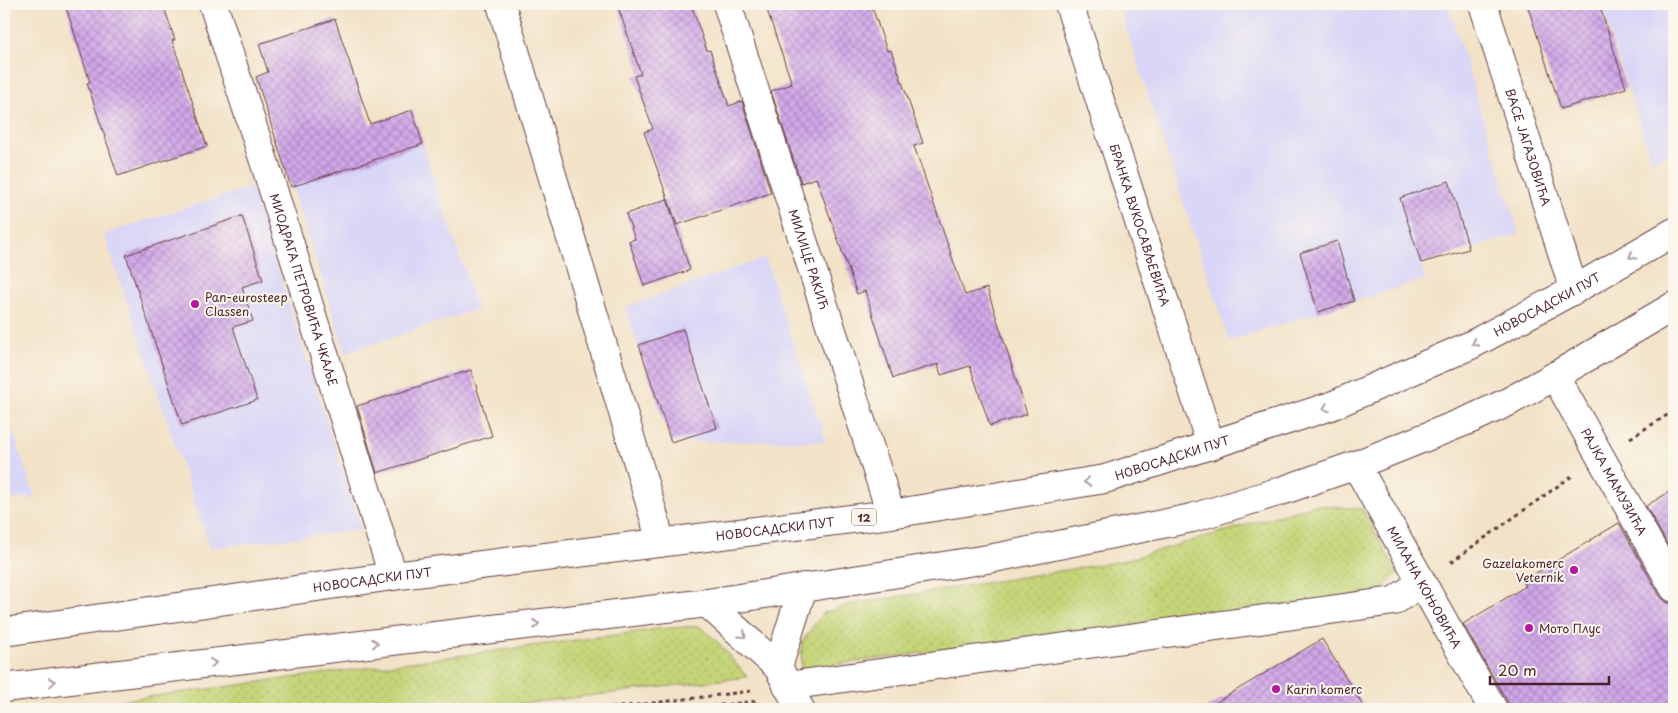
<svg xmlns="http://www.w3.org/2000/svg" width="1678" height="713" viewBox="0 0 1678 713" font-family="'Playpen Sans',sans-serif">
  <defs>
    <pattern id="green-dots" width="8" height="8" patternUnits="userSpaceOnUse" patternTransform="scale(1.25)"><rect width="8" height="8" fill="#c4d477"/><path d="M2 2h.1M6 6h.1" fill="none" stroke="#aab667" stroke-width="1.8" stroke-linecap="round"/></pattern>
    <pattern id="building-cross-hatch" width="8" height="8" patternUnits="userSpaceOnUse" patternTransform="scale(1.25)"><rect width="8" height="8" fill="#d1a8ea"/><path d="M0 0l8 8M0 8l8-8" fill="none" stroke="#ac88be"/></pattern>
  </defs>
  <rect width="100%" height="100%" fill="#fbf7ec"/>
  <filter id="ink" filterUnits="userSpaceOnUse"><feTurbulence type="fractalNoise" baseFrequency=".02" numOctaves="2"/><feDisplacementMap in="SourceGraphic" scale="10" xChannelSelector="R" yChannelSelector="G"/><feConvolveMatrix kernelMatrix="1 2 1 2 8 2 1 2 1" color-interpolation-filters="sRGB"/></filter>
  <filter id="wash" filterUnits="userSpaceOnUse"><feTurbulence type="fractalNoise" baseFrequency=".0096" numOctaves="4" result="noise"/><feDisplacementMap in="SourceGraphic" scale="20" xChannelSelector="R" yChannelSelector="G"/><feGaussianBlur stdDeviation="1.12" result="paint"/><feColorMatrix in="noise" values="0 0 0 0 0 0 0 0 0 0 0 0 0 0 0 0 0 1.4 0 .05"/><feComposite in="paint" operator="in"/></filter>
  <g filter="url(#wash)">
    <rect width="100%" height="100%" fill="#f2e2c7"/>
    <g fill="#d9d6f7">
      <path d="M 1118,4 L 1448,4 L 1519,234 L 1421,263 L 1426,279 L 1229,341 Z"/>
      <path d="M 1601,4 L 1674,4 L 1674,151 L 1652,162 Z"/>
      <path d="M 412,110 L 477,309 L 346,353 L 281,154 Z"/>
      <path d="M 251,187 L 362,530 L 210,548 L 104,234 Z"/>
      <path d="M 765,258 L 826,441 L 671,442 L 625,307 Z"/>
      <path d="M 4,406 L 35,497 L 4,500 Z"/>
    </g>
    <g fill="url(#green-dots)" stroke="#877a51">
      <path d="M 1315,505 L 1362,509 L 1398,573 L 1378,593 L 801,669 L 802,642 L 823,613 L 852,604 L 1122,561 Z"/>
      <path d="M 699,626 L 716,640 L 747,677 L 478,709 L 57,709 L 659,629 Z"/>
    </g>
    <g id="blocks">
      <g fill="url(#building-cross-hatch)">
        <path d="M 65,4 L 163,4 L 175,40 L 172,40 L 207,146 L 118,176 L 87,83 L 90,82 Z"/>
        <path d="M 617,4 L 691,4 L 707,51 L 710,50 L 729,106 L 742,101 L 771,193 L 677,225 L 644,132 L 653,129 L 634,76 L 641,74 Z"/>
        <path d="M 765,4 L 871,4 L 887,51 L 891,50 L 923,143 L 914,146 L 965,295 L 987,288 L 1027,414 L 990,426 L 970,366 L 941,375 L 938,364 L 893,378 L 865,291 L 857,294 L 817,180 L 816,178 L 801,183 L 771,91 L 792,84 Z"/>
        <path d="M 1527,4 L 1599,4 L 1626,88 L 1561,109 Z"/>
        <path d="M 335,19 L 370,124 L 412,110 L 423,144 L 291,187 L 256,77 L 268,72 L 259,44 Z"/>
        <path d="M 1449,181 L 1469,249 L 1421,263 L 1400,198 Z"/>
        <path d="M 667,199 L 690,270 L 644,286 L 629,241 L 635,239 L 626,214 Z"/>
        <path d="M 242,216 L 263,280 L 242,287 L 253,321 L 233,327 L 257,400 L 182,425 L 126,255 Z"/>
        <path d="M 1337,241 L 1354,301 L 1318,312 L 1300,253 Z"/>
        <path d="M 683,329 L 717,428 L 671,442 L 639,345 Z"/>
        <path d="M 471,370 L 492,436 L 377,473 L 357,406 Z"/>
        <path d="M 1674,489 L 1674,557 L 1646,506 Z"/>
        <path d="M 1619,523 L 1660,596 L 1666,602 L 1674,604 L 1674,709 L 1509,709 L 1507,701 L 1463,624 L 1526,586 L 1523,581 Z"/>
        <path d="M 1322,639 L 1365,709 L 1205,709 Z"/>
      </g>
    </g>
  </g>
  <g filter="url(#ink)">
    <use href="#blocks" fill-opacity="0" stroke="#633c42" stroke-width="1"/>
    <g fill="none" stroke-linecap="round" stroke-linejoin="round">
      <defs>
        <g id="minor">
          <path id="s1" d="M 213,4 L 271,183 L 393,576"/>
          <path d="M 501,4 L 655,520 L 660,543"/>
          <path id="s2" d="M 727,4 L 891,514"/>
          <path id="s3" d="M 1069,4 L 1211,446"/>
          <path id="s4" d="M 1483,4 L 1574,290"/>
          <path id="s5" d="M 1555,376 L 1674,588"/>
          <path id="s6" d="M 1356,465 L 1493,709"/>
          <path d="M 707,603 L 778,667 L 800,709"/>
          <path d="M 778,667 L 803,587"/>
          <path d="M 787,686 L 1394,601 L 1421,583"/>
        </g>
        <g id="major">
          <path id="s7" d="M 4,632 L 393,576 L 891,514 L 1105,479 L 1331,406 L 1471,345 L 1574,290 L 1674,232"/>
          <path d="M 4,688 L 707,603 L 994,558 L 1192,518 L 1281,491 L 1356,465 L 1471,419 L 1508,402 L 1555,376 L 1674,306"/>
        </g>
      </defs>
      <use href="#minor" stroke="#633c42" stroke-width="30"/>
      <use href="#major" stroke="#633c42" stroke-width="30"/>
      <g stroke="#633c42" stroke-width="3" stroke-dasharray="4 4" stroke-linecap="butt">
        <path d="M 1630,438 L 1674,411"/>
        <path d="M 1451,562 L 1572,476"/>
        <path d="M 604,709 L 752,691"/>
        <path d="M 688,709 L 757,701"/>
      </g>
      <use href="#minor" stroke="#fff" stroke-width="28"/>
      <use href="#major" stroke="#fff" stroke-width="28"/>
    </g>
    <defs><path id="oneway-chevron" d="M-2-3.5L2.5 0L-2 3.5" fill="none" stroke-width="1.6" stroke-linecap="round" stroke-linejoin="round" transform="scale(1.25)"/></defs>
    <g stroke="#ae9aa0">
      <use href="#oneway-chevron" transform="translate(1632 256) rotate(150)"/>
      <use href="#oneway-chevron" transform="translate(1475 343) rotate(153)"/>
      <use href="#oneway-chevron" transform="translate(1326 408) rotate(161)"/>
      <use href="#oneway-chevron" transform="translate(1087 482) rotate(171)"/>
      <use href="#oneway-chevron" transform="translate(536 624) rotate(-7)"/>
      <use href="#oneway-chevron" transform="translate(743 635) rotate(42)"/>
      <use href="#oneway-chevron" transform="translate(375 643) rotate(-7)"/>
      <use href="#oneway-chevron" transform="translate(213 663) rotate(-7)"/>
      <use href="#oneway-chevron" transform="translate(52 682) rotate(-7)"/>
    </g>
  </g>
  <g fill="#b5179e" stroke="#fbf7ec" stroke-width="2">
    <circle cx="195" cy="304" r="5"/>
    <circle cx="1574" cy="570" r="5"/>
    <circle cx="1529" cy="628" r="5"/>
    <circle cx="1276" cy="689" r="5"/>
  </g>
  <g text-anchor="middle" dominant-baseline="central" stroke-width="4" stroke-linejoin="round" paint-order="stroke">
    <rect fill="#fbf7ec" stroke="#7f6065" stroke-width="1" x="851.5" y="508.5" width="25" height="17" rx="4"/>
    <g font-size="11" font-weight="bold" fill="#4a1f2b">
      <text x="864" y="517">12</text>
    </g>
    <g font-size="12" fill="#4a1f2b" stroke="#fbf7ec">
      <text stroke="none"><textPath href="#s4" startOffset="150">ВАСЕ ЈАГАЗОВИЋА</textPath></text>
      <text stroke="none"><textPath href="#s3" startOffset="232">БРАНКА ВУКОСАВЉЕВИЋА</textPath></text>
      <text stroke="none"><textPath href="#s2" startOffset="268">МИЛИЦЕ РАКИЋ</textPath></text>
      <text stroke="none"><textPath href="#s1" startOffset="300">МИОДРАГА ПЕТРОВИЋА ЧКАЉЕ</textPath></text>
      <text stroke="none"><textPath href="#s7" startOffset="1588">НОВОСАДСКИ ПУТ</textPath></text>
      <text stroke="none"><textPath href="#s7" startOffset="1182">НОВОСАДСКИ ПУТ</textPath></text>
      <text stroke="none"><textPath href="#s5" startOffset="121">РАЈКА МАМУЗИЋА</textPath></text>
      <text stroke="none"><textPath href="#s7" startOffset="778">НОВОСАДСКИ ПУТ</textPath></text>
      <text stroke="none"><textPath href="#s7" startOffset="372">НОВОСАДСКИ ПУТ</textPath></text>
      <text stroke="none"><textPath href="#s6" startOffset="140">МИЛАНА КОЊОВИЋА</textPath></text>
    </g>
    <g font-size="12" fill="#4a1f2b" stroke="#fbf7ec" text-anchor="start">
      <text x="205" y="297">Pan-eurosteep<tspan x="205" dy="14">Classen</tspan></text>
      <text x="1564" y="563" text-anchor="end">Gazelakomerc<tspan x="1564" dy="14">Veternik</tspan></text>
      <text x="1539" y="628">Мото Плус</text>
      <text x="1286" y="689">Karin komerc</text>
    </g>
  </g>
  <rect width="1678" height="713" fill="none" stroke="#fbf7ec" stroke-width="20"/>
  <path d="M1490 676v8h119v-8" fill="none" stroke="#4a1f2b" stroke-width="2.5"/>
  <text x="1498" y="676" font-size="15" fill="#4a1f2b" stroke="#fbf7ec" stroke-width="4" paint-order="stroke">20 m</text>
</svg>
